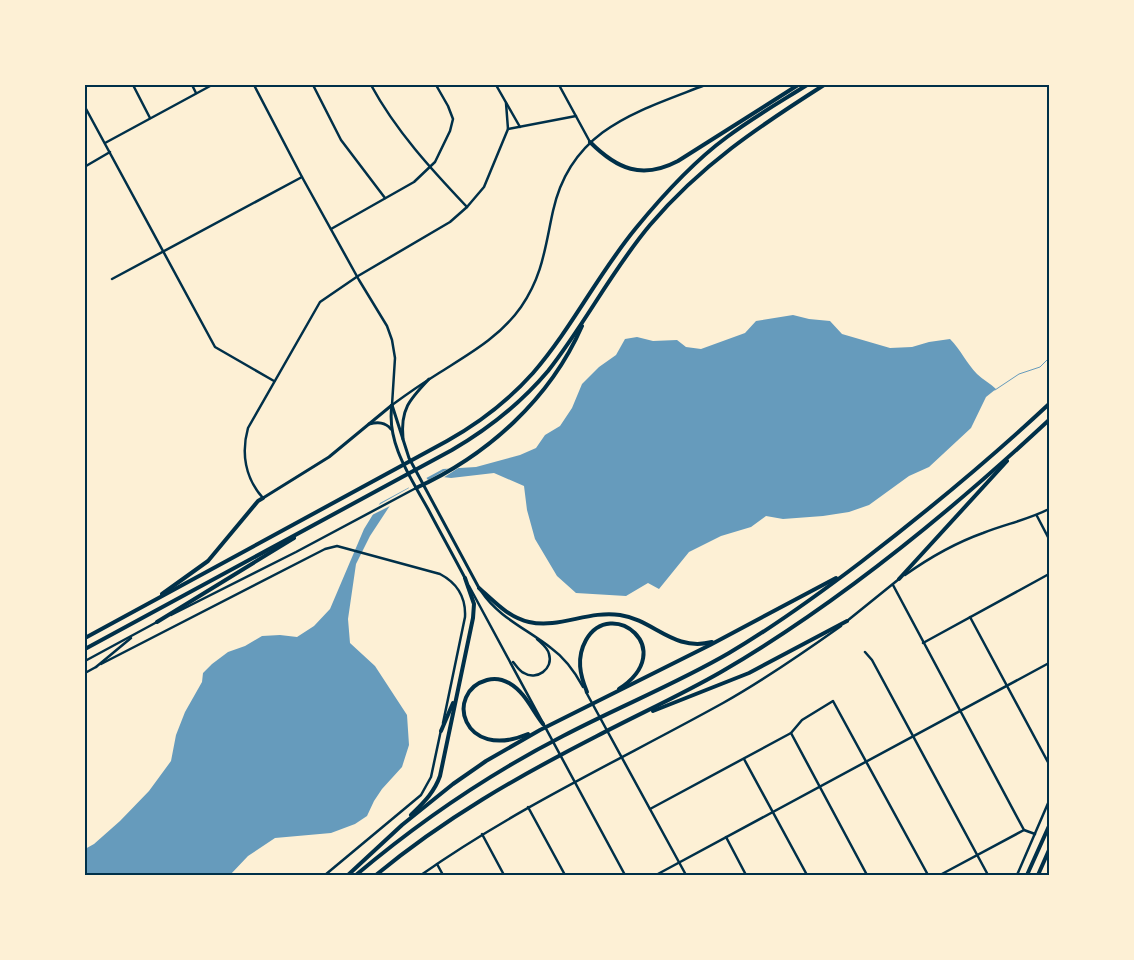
<svg xmlns="http://www.w3.org/2000/svg" width="1134" height="960" viewBox="0 0 1134 960" font-family="'IBM Plex Sans',sans-serif">
  <rect width="100%" height="100%" fill="#fdf0d5"/>
  <path fill="#669bbc" d="M 793,315 L 809,319 L 830,321 L 842,334 L 890,348 L 912,347 L 929,342 L 950,339 C 961,350 967,364 977,374 C 983,380 990,383 996,389 L 986,397 L 971,428 L 929,467 L 909,476 L 869,505 L 849,512 L 823,516 L 783,519 L 766,516 L 751,527 L 721,536 L 689,552 L 659,589 L 648,583 L 626,596 L 576,593 L 557,576 L 535,539 L 527,510 L 524,486 L 494,473 L 451,478 L 443,477 L 391,504 L 370,536 L 356,564 L 348,619 L 350,643 L 375,666 L 407,715 L 409,745 L 402,767 L 382,789 L 374,801 L 367,816 L 355,824 L 331,833 L 275,838 L 248,856 L 230,875 L 85,875 L 85,849 L 94,844 L 120,821 L 149,791 L 171,761 L 176,735 L 185,712 L 202,682 L 203,673 L 212,664 L 228,652 L 245,646 L 262,636 L 280,635 L 297,637 L 314,626 L 330,609 L 364,529 L 380,503 L 443,469 L 476,467 L 520,455 L 536,448 L 545,435 L 560,426 L 572,408 L 582,384 L 599,367 L 616,355 L 625,339 L 637,337 L 653,341 L 677,340 L 686,347 L 701,349 L 745,333 L 756,321 Z"/>
  <path fill="#fdf0d5" d="M 463,465 L 432,485 L 368,517 L 375,507 L 409,488 L 408,485 L 425,476 L 428,480 L 453,466 Z"/>
  <g fill="none" stroke-linecap="round" stroke-linejoin="round">
    <path stroke="#669bbc" stroke-width="1" d="M 995,390 L 1019,374 L 1040,367 L 1049,358"/>
    <g stroke="#003049" stroke-width="2.5">
      <path d="M 133,85 L 150,118"/>
      <path d="M 192,85 L 196,93"/>
      <path d="M 313,85 L 341,140 L 385,198"/>
      <path d="M 371,85 C 396,131 431,169 467,207"/>
      <path d="M 496,85 L 520,127"/>
      <path d="M 506,103 L 508,129"/>
      <path d="M 85,107 L 215,347 L 274,381"/>
      <path d="M 105,143 L 212,85"/>
      <path d="M 86,166 L 110,152"/>
      <path d="M 331,229 L 414,182 L 435,162 L 450,131 L 453,119 L 448,106 L 436,85"/>
      <path d="M 112,279 L 302,177"/>
      <path d="M 263,498 C 245,478 241,453 248,428 L 320,302 L 358,276 L 450,222 L 467,207 L 484,187 L 508,129 L 576,116"/>
      <path d="M 1037,516 L 1049,539"/>
      <path d="M 905,575 C 929,558 955,543 983,533 C 1005,524 1028,520 1049,509"/>
      <path d="M 893,585 L 1024,830 L 1035,834"/>
      <path d="M 970,617 L 1049,764"/>
      <path d="M 923,643 L 1049,574"/>
      <path d="M 865,652 L 872,660 L 988,875"/>
      <path d="M 101,664 L 325,549 L 337,546 L 440,574 C 457,583 466,598 465,617 L 443,723"/>
      <path d="M 85,673 L 96,667"/>
      <path d="M 791,733 L 867,875"/>
      <path d="M 744,759 L 807,875"/>
      <path d="M 528,807 L 565,875"/>
      <path d="M 650,809 L 791,733 L 802,720 L 833,701 L 928,875"/>
      <path d="M 482,834 L 504,875"/>
      <path d="M 726,837 L 746,875"/>
      <path d="M 437,864 L 443,875"/>
      <path d="M 325,875 L 421,795 L 431,777 L 441,730"/>
      <path d="M 656,875 L 1049,663"/>
      <path d="M 940,875 L 1024,830"/>
    </g>
    <g stroke="#003049" stroke-width="2.5">
      <path d="M 254,85 L 302,177 L 359,280 L 387,326 L 392,340 L 395,358 L 392,405"/>
      <path d="M 559,85 L 590,142"/>
      <path d="M 392,405 C 407,394 423,383 439,373 C 469,354 500,337 521,307 C 543,275 545,247 553,211 C 571,129 636,112 705,85"/>
      <path d="M 469,586 L 625,875"/>
      <path d="M 481,591 C 499,618 527,629 551,648 C 565,658 575,672 583,687"/>
      <path d="M 171,615 L 296,552 L 416,488"/>
      <path d="M 847,621 L 899,579"/>
      <path d="M 85,661 L 157,622"/>
      <path d="M 513,662 C 516,665 519,671 524,673 C 536,681 554,669 549,654 C 548,648 541,643 537,639"/>
      <path d="M 96,667 L 131,638"/>
      <path d="M 586,692 L 686,875"/>
      <path d="M 421,875 C 516,808 622,759 723,703 C 764,680 803,653 841,626"/>
      <path d="M 1017,875 L 1049,801"/>
      <path d="M 1048,875 L 1049,873"/>
    </g>
    <g stroke="#003049" stroke-width="3">
      <path d="M 392,405 L 409,458 L 479,588"/>
      <path d="M 392,405 C 386,443 411,478 428,509 C 440,532 453,555 465,578"/>
      <path d="M 369,424 C 378,422 385,422 391,429"/>
      <path d="M 403,439 C 400,409 410,399 429,379"/>
      <path d="M 263,498 L 329,457 L 392,405"/>
    </g>
    <g stroke="#003049" stroke-width="4">
      <path d="M 1027,875 L 1049,826"/>
      <path d="M 1038,875 L 1049,850"/>
    </g>
    <g stroke="#003049" stroke-width="4">
      <path d="M 590,142 C 617,169 642,180 678,161 L 798,85"/>
      <path d="M 416,488 C 488,455 550,399 582,326"/>
      <path d="M 899,579 L 1007,461"/>
      <path d="M 479,588 C 495,602 508,617 529,622 C 559,629 589,610 620,615 C 654,620 673,652 712,642"/>
      <path d="M 162,594 L 208,561 L 258,501 L 263,498"/>
      <path d="M 157,622 L 294,538"/>
      <path d="M 85,638 L 447,441 C 479,423 508,401 533,373 C 572,328 598,274 636,228 C 663,195 693,162 727,137 C 752,118 780,102 807,85"/>
      <path d="M 85,649 L 452,450 C 488,429 521,403 548,371 C 585,324 612,270 650,225 C 701,165 758,127 824,85"/>
      <path d="M 587,692 C 580,675 576,658 586,640 C 611,596 680,649 619,689"/>
      <path d="M 653,711 L 749,673 L 847,621"/>
      <path d="M 441,731 L 453,703"/>
      <path d="M 528,734 C 462,762 444,692 487,680 C 494,678 502,679 509,683 C 525,692 532,710 543,724"/>
      <path d="M 411,815 C 423,803 434,793 440,776 L 473,618 L 474,604 L 465,578"/>
      <path d="M 348,875 L 402,825 L 453,784 L 486,761 L 540,730 L 710,645 L 836,578"/>
      <path d="M 356,875 C 420,821 489,774 563,736 C 618,707 676,684 729,653 C 775,626 819,594 861,562 C 926,512 989,460 1049,404"/>
      <path d="M 376,875 C 445,818 517,777 597,736 C 639,714 681,695 721,672 C 838,604 950,512 1049,420"/>
    </g>
  </g>
  <rect width="1134" height="960" fill="none" stroke="#fdf0d5" stroke-width="172"/>
  <rect x="86" y="86" width="962" height="788" fill="none" stroke="#003049" stroke-width="2"/>
</svg>
